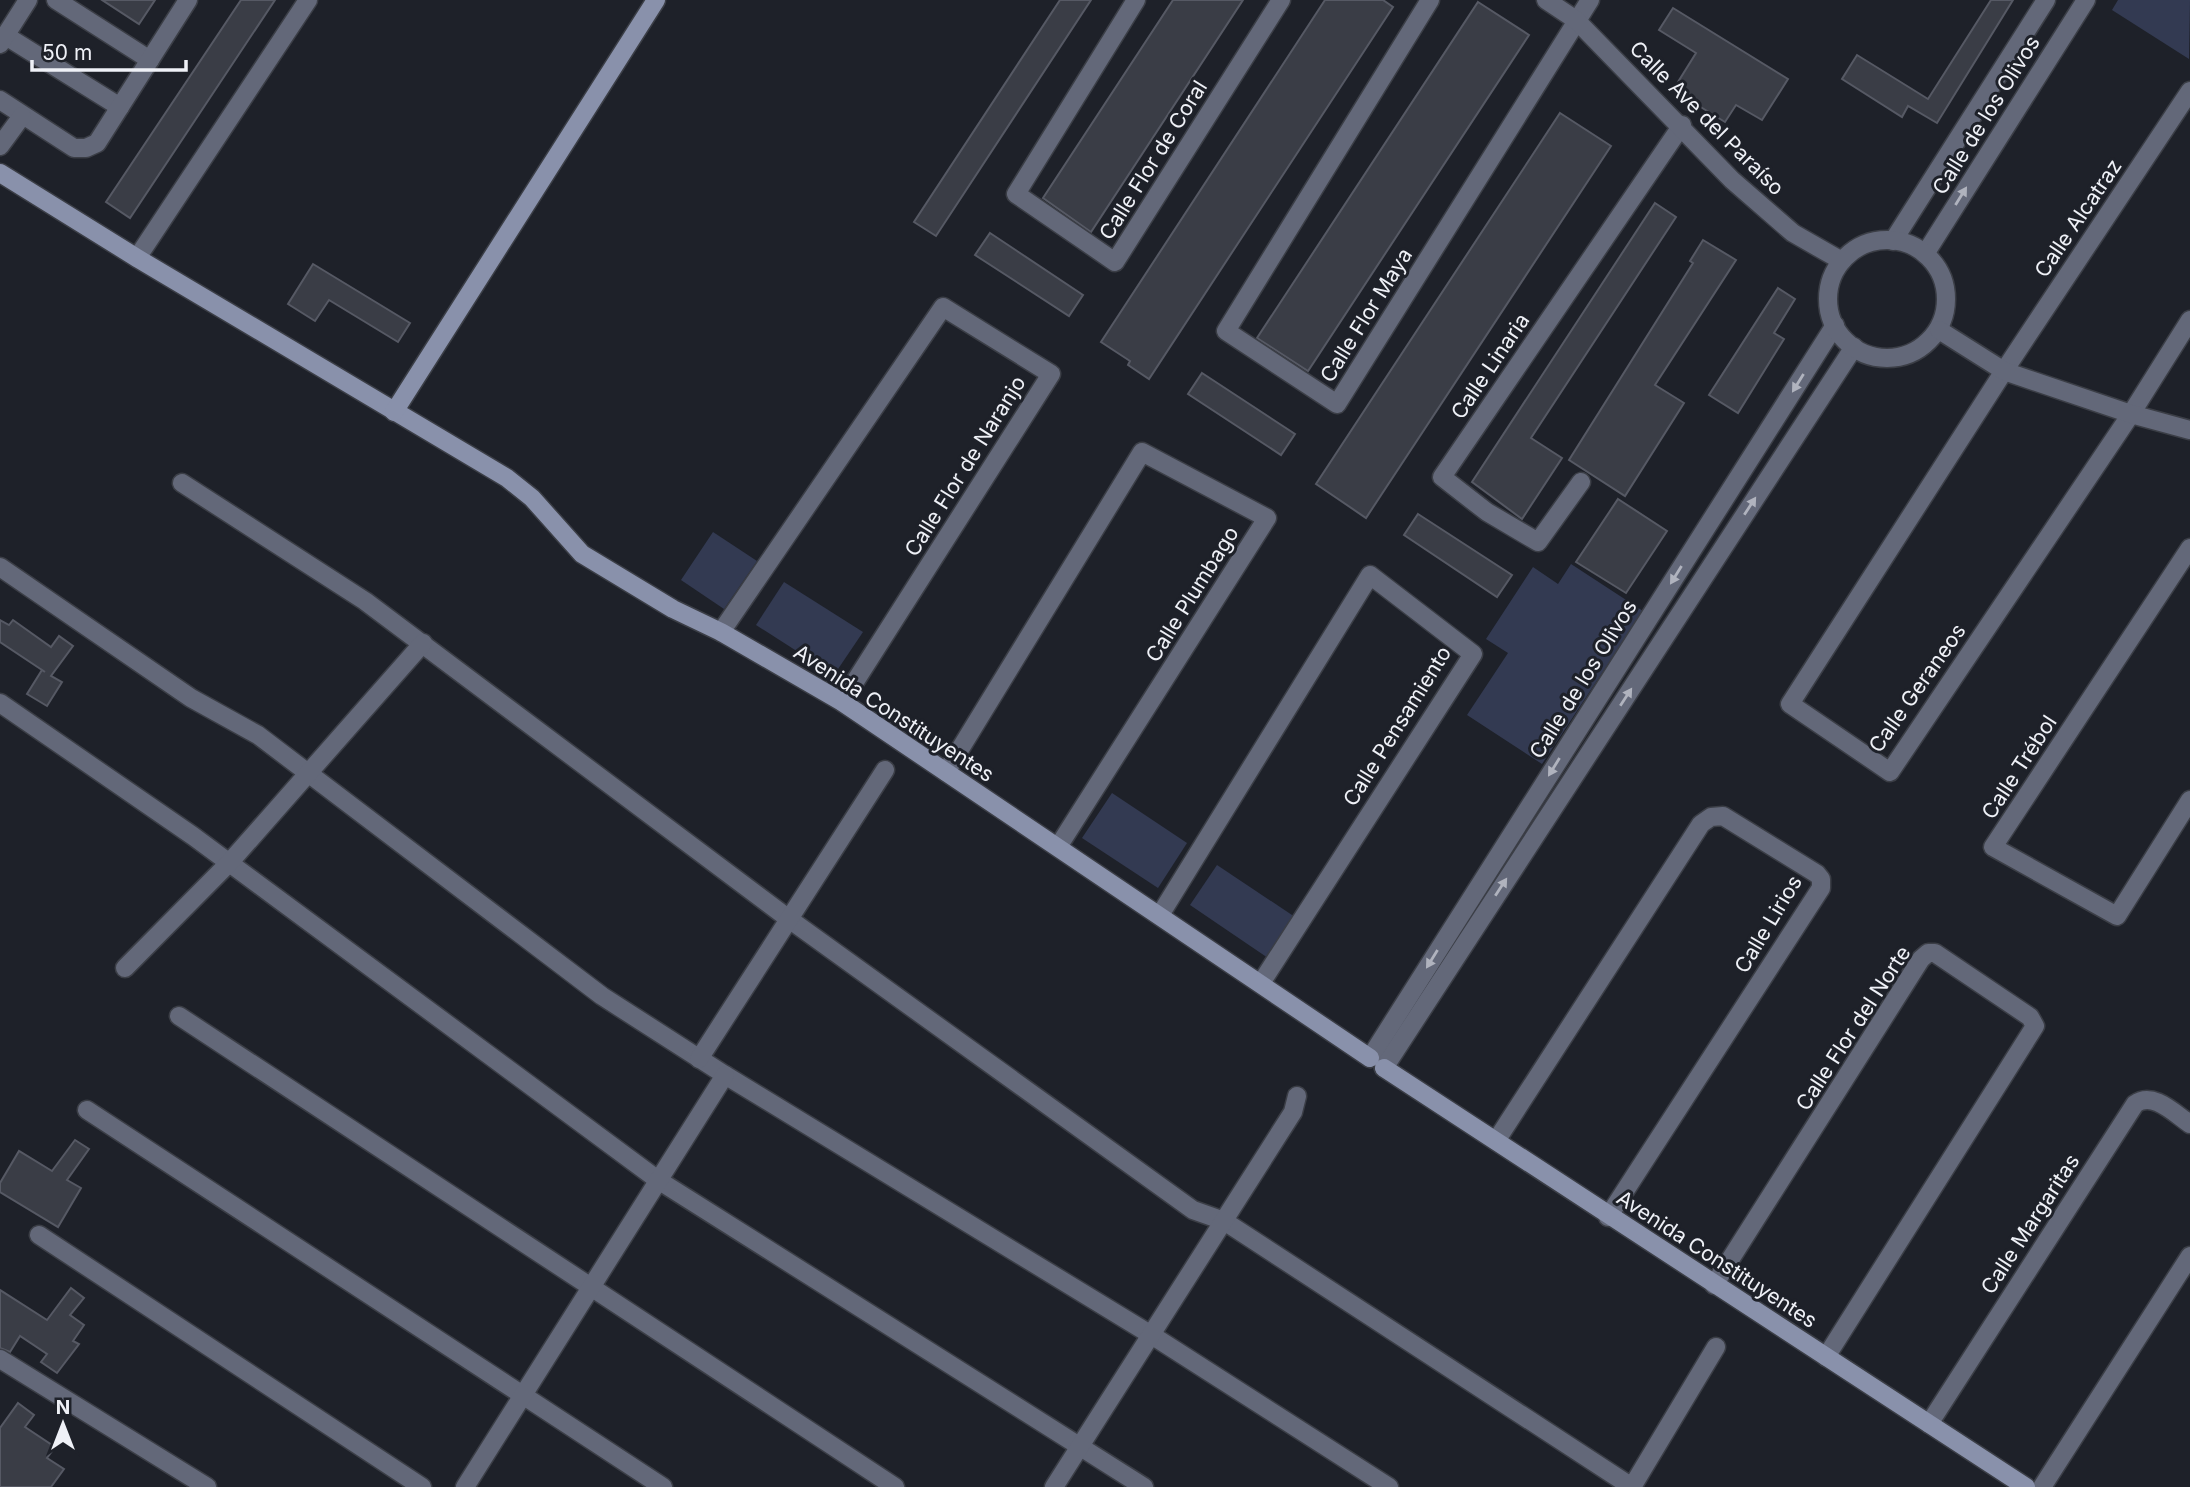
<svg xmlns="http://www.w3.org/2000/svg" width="2190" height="1487" viewBox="0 0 2190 1487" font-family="Inter,sans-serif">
  <rect width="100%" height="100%" fill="#1e2129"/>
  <g fill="#333a52">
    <path d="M 2118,0 L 2190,0 L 2189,59 L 2112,10 Z"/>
    <path d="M 713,532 L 757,561 L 724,609 L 681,580 Z"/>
    <path d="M 1571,564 L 1643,611 L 1542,764 L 1467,715 L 1508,653 L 1486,639 L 1533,567 L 1558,584 Z"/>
    <path d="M 784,582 L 863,632 L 834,675 L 756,625 Z"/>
    <path d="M 1112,793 L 1187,843 L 1158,888 L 1082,838 Z"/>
    <path d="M 1217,865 L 1295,917 L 1268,958 L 1190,905 Z"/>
  </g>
  <g fill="#3a3d46" stroke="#565964" stroke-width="2">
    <path d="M 102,0 L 155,0 L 139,24 Z"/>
    <path d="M 241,0 L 275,0 L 130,218 L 106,202 Z"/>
    <path d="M 1060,0 L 1091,0 L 936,236 L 914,222 Z"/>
    <path d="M 1173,0 L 1243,0 L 1091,232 L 1043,198 Z"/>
    <path d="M 1325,0 L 1383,0 L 1393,7 L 1149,379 L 1128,365 L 1130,361 L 1101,342 Z"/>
    <path d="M 1991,0 L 2013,0 L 1937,123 L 1908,106 L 1902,117 L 1842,79 L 1857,55 L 1928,99 Z"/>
    <path d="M 1478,2 L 1529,35 L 1308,371 L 1257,338 Z"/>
    <path d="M 1673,8 L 1788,79 L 1762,120 L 1736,105 L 1725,122 L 1673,90 L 1696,53 L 1659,30 Z"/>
    <path d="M 1560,113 L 1611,146 L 1366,518 L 1316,484 Z"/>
    <path d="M 1655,203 L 1676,217 L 1531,438 L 1562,458 L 1522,519 L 1472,482 Z"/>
    <path d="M 990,233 L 1083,295 L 1069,316 L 975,255 Z"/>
    <path d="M 1703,240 L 1736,260 L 1655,385 L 1684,403 L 1625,496 L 1569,460 L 1693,263 L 1690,261 Z"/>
    <path d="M 313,264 L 410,323 L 398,342 L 329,300 L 315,321 L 288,304 Z"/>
    <path d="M 1778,288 L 1795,299 L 1774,333 L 1784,339 L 1738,413 L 1709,395 Z"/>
    <path d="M 1202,373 L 1295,434 L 1281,455 L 1188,394 Z"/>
    <path d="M 1618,499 L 1667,531 L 1626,593 L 1576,562 Z"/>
    <path d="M 1418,514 L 1512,575 L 1497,597 L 1404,535 Z"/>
    <path d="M 0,620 L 9,625 L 13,620 L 51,647 L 59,636 L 73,646 L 51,676 L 62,682 L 47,706 L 27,694 L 42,670 L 45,672 L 0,642 Z"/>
    <path d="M 75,1140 L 89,1149 L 67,1180 L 81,1188 L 58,1227 L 0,1192 L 0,1183 L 19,1151 L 52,1171 Z"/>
    <path d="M 71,1288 L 84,1298 L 70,1315 L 84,1325 L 73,1341 L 79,1344 L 57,1373 L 41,1362 L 47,1354 L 20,1336 L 10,1352 L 0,1348 L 0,1290 L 47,1320 Z"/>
    <path d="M 18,1403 L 34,1415 L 25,1427 L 55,1447 L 47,1458 L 64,1469 L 51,1487 L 0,1487 L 0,1428 Z"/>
  </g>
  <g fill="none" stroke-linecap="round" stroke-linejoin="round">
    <defs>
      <g id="minor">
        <path d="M 56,0 L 150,60"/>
        <path d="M 1136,0 L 1016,194 L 1115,262 L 1281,0"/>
        <path d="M 1430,0 L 1226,331 L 1337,404 L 1590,0"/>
        <path d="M 6,36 L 120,107"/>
        <path d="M 0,44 L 28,0"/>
        <path d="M 2190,91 L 2004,371 L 1790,704 L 1890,772 L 2131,414 L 2190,320"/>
        <path d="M 0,100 L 74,148 L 86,148 L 97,143 L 188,0"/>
        <path d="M 0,146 L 22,116"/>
        <path d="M 1893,241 L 2046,0"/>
        <path d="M 1925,254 L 2086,0"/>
        <path d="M 137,258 L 308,0"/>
        <path d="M 1581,482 L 1538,542 L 1487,512 L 1442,477 L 1682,125"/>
        <path d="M 182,483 L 365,601 L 789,919 L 1193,1210 L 1224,1221 L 1632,1487 L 1716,1347"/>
        <path d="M 2190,548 L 1993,847 L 2117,916 L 2190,800"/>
        <path d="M 0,567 L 191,698 L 258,735 L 602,996 L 725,1075 L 1153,1336 L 1389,1487"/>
        <path d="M 721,632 L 943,307 L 1051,374 L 842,702"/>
        <path d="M 0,703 L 193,836 L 658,1180 L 1144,1487"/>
        <path d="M 946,772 L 1142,452 L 1267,518 L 1058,847"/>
        <path d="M 1160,915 L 1370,575 L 1473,654 L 1261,983"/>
        <path d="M 125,968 L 230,862 L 423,643"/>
        <path d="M 179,1016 L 895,1487"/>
        <path d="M 1370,1058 L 1835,325"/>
        <path d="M 699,1059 L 885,770"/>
        <path d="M 1384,1068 L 1854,347"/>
        <path d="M 87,1110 L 663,1487"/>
        <path d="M 1496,1141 L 1701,824 L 1711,817 L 1723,816 L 1817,874 L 1821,879 L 1821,888 L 1608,1217"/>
        <path d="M 39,1235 L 422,1487"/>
        <path d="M 1714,1285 L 1921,959 L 1928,953 L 1935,953 L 2030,1017 L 2035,1026 L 1826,1357"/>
        <path d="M 0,1359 L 207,1487"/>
        <path d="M 1929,1424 L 2135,1104 C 2153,1091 2174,1113 2190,1124"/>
        <path d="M 465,1487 L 725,1075"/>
        <path d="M 1054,1487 L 1293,1112 L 1297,1096"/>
        <path d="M 2042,1487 L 2190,1256"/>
      </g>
      <g id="tertiary">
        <path d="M 1546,0 L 1576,20 L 1732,180 L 1793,233 L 1842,261"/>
        <circle cx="1887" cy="299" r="59"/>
        <path d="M 1939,330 L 2004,371 L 2131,414 L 2190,430"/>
      </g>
      <g id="secondary">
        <path d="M 0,173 L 137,258 L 507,478 L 532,498 L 582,554 L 673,609 L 721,632 L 842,702 L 1370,1058"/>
        <path d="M 394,412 L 656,0"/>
        <path d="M 1384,1068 L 2026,1487"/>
      </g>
    </defs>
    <use href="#minor" stroke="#3b3e46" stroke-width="21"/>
    <use href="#tertiary" stroke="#3b3e46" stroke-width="21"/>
    <use href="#secondary" stroke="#3b3e46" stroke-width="21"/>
    <use href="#minor" stroke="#636879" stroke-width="18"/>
    <use href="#tertiary" stroke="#636879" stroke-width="18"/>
    <use href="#secondary" stroke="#8991ab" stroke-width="18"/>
  </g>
  <defs><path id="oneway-solid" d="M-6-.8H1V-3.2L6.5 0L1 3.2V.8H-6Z" transform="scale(1.75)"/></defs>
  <g fill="#b0b3be">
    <use href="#oneway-solid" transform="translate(1961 196) rotate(-58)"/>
    <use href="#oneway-solid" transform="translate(1798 383) rotate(122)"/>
    <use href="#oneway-solid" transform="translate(1750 506) rotate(-57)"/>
    <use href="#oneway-solid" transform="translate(1676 575) rotate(122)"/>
    <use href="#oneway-solid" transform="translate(1626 697) rotate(-57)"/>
    <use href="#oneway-solid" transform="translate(1554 767) rotate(122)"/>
    <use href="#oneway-solid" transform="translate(1501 887) rotate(-57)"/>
    <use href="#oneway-solid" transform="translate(1432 959) rotate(122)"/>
  </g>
  <g text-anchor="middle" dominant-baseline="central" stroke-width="6" stroke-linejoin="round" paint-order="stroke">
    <g font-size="21" fill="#eff1f7" stroke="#1e2129">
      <text transform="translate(1986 115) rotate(-58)">Calle de los Olivos</text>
      <text transform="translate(1707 118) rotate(45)">Calle Ave del Paraíso</text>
      <text transform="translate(1153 160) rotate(-58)">Calle Flor de Coral</text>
      <text transform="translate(2078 218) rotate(-56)">Calle Alcatraz</text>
      <text transform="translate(1366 315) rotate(-58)">Calle Flor Maya</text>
      <text transform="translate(1490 366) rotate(-56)">Calle Linaria</text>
      <text transform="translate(965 466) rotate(-58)">Calle Flor de Naranjo</text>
      <text transform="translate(1192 594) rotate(-58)">Calle Plumbago</text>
      <text transform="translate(1583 679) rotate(-58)">Calle de los Olivos</text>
      <text transform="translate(1917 688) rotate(-55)">Calle Geraneos</text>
      <text transform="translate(894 713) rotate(33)">Avenida Constituyentes</text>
      <text transform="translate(1397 726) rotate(-58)">Calle Pensamiento</text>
      <text transform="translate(2019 767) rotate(-57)">Calle Trébol</text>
      <text transform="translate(1768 924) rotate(-59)">Calle Lirios</text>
      <text transform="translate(1853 1028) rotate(-57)">Calle Flor del Norte</text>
      <text transform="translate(2030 1224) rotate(-57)">Calle Margaritas</text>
      <text transform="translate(1717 1259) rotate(33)">Avenida Constituyentes</text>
    </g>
  </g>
  <g transform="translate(63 1424)" stroke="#1e2129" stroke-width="5" paint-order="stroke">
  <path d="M0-5L12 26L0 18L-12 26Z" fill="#eff1f7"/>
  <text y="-10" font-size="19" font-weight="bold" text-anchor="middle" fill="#eff1f7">N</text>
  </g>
  <path d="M32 60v10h154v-10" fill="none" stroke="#eff1f7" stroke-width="3.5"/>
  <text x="42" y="60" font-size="21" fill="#eff1f7" stroke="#1e2129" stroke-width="5" paint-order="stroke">50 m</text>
</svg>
